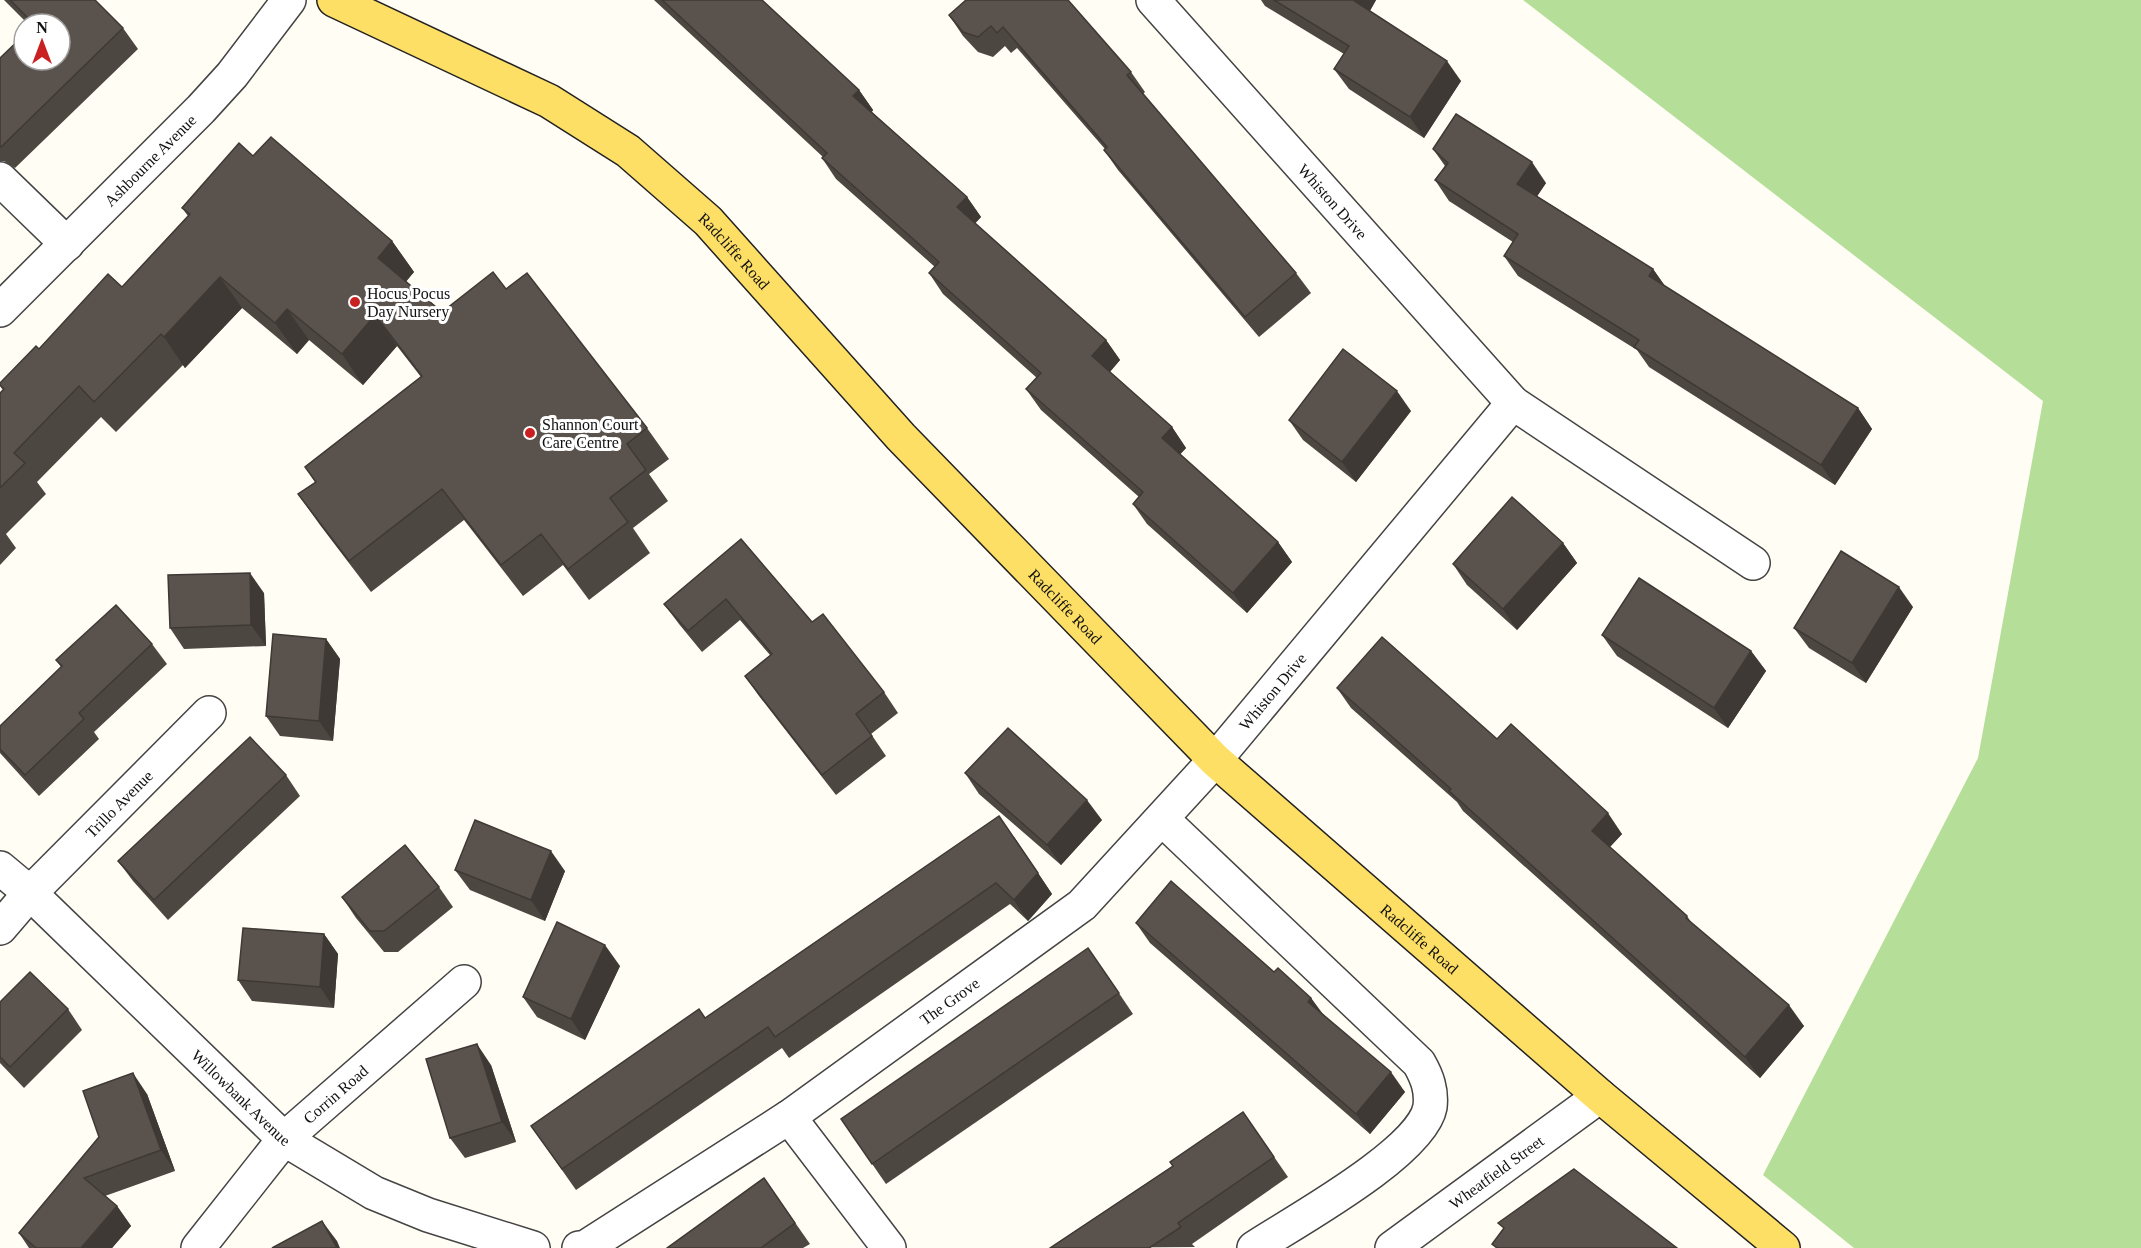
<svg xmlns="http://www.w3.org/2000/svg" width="2141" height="1248" viewBox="0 0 2141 1248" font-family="'Times New Roman',serif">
  <rect width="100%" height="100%" fill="#fffdf4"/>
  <path fill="#b5de99" d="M 1523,0 L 2141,0 L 2141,1248 L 1854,1248 L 1763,1175 L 1978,758 L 2043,401 Z"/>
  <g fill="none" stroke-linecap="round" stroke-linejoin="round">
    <defs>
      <g id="minor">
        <path id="s1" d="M 1153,0 L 1513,403 L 1753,563"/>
        <path d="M 0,179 L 67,244"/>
        <path id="s2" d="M 0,310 L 201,109 L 232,75 L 289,0"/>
        <path d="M 1162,819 L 1419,1063 C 1427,1077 1432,1090 1430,1107 C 1422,1152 1294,1222 1254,1248"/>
        <path id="s3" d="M 0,868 L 30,893 L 284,1139 L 374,1193 L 428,1215 L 533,1248"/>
        <path id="s4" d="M 0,928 L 30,893 L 209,713"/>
        <path d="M 789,1117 L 889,1248"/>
        <path id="s5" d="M 198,1248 L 284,1139 L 464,982"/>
        <path id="s6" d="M 579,1248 L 586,1247 L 789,1117 L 1082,905 L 1215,760 L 1513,403"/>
        <path id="s7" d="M 1392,1248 L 1600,1096"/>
      </g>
      <g id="major">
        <path id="s8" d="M 334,0 L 549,101 L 628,151 L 708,221 L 901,437 L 1215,760 L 1600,1096 L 1783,1248"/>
      </g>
    </defs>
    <use href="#minor" stroke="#444" stroke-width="36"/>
    <use href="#major" stroke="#222" stroke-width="36"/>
    <use href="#minor" stroke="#fff" stroke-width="33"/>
    <use href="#major" stroke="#fedf65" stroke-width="33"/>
  </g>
  <g fill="#4d4741">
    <path d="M 4,0 L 95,0 L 123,28 L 138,49 L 15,168 L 4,161 L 0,161 L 0,58 L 60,24 L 28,24 Z"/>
    <path d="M 654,0 L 762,0 L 859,90 L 873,110 L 872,112 L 967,197 L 981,217 L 975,223 L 1106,340 L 1120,360 L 1110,372 L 1172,427 L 1186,448 L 1180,454 L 1278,542 L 1292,562 L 1247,613 L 1147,524 L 1133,504 L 1139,497 L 1041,410 L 1026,389 L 1037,378 L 943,294 L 929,273 L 935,267 L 836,179 L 822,158 L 823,157 Z"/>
    <path d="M 966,0 L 1131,72 L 1145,92 L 1143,94 L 1296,273 L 1311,293 L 1259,337 L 1118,170 L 1104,150 L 1105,149 L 1017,48 L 1011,53 L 1005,46 L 993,57 L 978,52 L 963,36 L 949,15 Z"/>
    <path d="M 1261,0 L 1376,0 L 1370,11 L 1461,81 L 1424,138 L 1349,89 L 1334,69 L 1344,54 L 1265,6 Z"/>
    <path d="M 1433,149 L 1546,183 L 1537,196 L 1653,269 L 1665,286 L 1858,408 L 1872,429 L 1835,485 L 1649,367 L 1637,350 L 1518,276 L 1504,256 L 1513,242 L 1449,201 L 1435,180 L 1445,166 Z"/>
    <path d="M 253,156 L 392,241 L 414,272 L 406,281 L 442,312 L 506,289 L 647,428 L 669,459 L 649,474 L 668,501 L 633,528 L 650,553 L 589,600 L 563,565 L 523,596 L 464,520 L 371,592 L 320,525 L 298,494 L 315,482 L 305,467 L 421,377 L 397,346 L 363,385 L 309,340 L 297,354 L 242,308 L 185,368 L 183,365 L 116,432 L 101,417 L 37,482 L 46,494 L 6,534 L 16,548 L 0,565 L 0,393 L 3,390 L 0,386 L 39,349 L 122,287 L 188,216 L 182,208 Z"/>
    <path d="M 1411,411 L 1356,482 L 1303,440 L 1289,420 Z"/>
    <path d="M 741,539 L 812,622 L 884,692 L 898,713 L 871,734 L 886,756 L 836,795 L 759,696 L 745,676 L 770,655 L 740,620 L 702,652 L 679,624 L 664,604 Z"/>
    <path d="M 1563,543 L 1577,563 L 1517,630 L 1467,585 L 1453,564 Z"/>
    <path d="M 264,593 L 266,646 L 184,649 L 170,628 Z"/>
    <path d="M 1913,607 L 1866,683 L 1809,648 L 1794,628 Z"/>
    <path d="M 1602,635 L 1751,651 L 1766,671 L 1728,728 L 1617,656 Z"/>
    <path d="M 326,639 L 340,659 L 333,741 L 280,736 L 266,716 Z"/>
    <path d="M 152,644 L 167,664 L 94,732 L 99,739 L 39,796 L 0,753 L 0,726 L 61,667 L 56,660 Z"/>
    <path d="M 1337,688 L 1497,739 L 1622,834 L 1610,847 L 1687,916 L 1693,925 L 1804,1026 L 1760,1078 L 1463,811 L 1457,802 L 1351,708 Z"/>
    <path d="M 965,773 L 1102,820 L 1061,865 L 979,794 Z"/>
    <path d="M 286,775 L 300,796 L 168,920 L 133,881 L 118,861 Z"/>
    <path d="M 1014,837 L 1052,894 L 1028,921 L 1010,904 L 789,1058 L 782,1048 L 576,1190 L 531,1126 L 705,1018 Z"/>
    <path d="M 455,870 L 565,871 L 545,921 L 470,890 Z"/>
    <path d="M 439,887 L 453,907 L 398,952 L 384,952 L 356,918 L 342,897 Z"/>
    <path d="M 1136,923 L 1274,972 L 1311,998 L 1323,1014 L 1405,1092 L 1370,1134 L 1150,943 Z"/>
    <path d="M 324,934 L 338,954 L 334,1008 L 252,1001 L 238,980 Z"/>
    <path d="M 620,966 L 585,1040 L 537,1017 L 523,997 Z"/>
    <path d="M 1102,968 L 1133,1014 L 886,1184 L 841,1119 Z"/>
    <path d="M 0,1002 L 68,1009 L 82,1030 L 24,1088 L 0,1063 Z"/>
    <path d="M 491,1065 L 516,1142 L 465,1158 L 450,1138 Z"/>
    <path d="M 147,1094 L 175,1171 L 105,1196 L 117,1206 L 131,1226 L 112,1248 L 29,1248 L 19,1233 Z"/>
    <path d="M 1243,1112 L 1288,1177 L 1192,1244 L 1195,1247 L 1050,1248 L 1173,1166 Z"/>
    <path d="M 764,1178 L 810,1244 L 803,1248 L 667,1248 Z"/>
  </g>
  <g fill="#3f3935">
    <path d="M 1351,0 L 1376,0 L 1365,19 Z"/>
    <path d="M 1447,61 L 1461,81 L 1424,138 L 1410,117 Z"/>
    <path d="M 859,90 L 873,110 L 868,116 L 853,96 Z"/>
    <path d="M 1532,162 L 1546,183 L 1532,204 L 1517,184 Z"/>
    <path d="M 967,197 L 981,217 L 971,228 L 957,207 Z"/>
    <path d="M 392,241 L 414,272 L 400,289 L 378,258 Z"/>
    <path d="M 1653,269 L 1667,289 L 1649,276 Z"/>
    <path d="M 220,277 L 242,308 L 185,368 L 164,337 Z"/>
    <path d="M 287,309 L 309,340 L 297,354 L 275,323 Z"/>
    <path d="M 375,315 L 397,346 L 363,385 L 342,354 Z"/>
    <path d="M 1106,340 L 1120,360 L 1106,376 L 1092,356 Z"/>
    <path d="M 1397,391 L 1411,411 L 1356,482 L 1342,462 Z"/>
    <path d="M 1858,408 L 1872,429 L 1835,485 L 1821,465 Z"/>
    <path d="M 1172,427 L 1186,448 L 1176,459 L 1162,438 Z"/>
    <path d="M 1278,542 L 1292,562 L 1247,613 L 1233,593 Z"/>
    <path d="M 1563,543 L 1577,563 L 1517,630 L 1503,609 Z"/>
    <path d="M 250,573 L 264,593 L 266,646 L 251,625 Z"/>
    <path d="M 1899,587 L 1913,607 L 1866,683 L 1852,663 Z"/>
    <path d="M 326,639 L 340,659 L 333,741 L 319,721 Z"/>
    <path d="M 1751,651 L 1766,671 L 1728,728 L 1714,708 Z"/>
    <path d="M 1087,800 L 1102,820 L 1061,865 L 1047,845 Z"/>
    <path d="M 1608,813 L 1622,834 L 1606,851 L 1592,831 Z"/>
    <path d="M 1014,837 L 1052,894 L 1028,921 L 1014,900 Z"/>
    <path d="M 551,851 L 565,871 L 545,921 L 531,900 Z"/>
    <path d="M 324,934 L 338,954 L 334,1008 L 320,987 Z"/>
    <path d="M 605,945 L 620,966 L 585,1040 L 571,1019 Z"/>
    <path d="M 1311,998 L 1325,1018 L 1308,1002 Z"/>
    <path d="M 1789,1005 L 1804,1026 L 1760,1078 L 1745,1057 Z"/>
    <path d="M 477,1044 L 491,1065 L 516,1142 L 502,1122 Z"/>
    <path d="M 1391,1072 L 1405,1092 L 1370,1134 L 1356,1114 Z"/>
    <path d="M 133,1073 L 147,1094 L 175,1171 L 161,1150 Z"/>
    <path d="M 117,1206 L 131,1226 L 112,1248 L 81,1248 Z"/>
    <path d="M 322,1221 L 337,1241 L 340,1248 L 337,1248 Z"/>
  </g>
  <g fill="#5a524c" stroke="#3f3935" stroke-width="1.5">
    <path d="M 10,0 L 95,0 L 123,28 L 1,147 L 0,147 L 0,58 L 24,35 L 24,60 L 60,60 L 60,24 L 34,24 Z"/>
    <path d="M 662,0 L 762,0 L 859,90 L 853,96 L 967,197 L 957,207 L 1106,340 L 1092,356 L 1172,427 L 1162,438 L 1278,542 L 1233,593 L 1133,504 L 1143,492 L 1026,389 L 1041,373 L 929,273 L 939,262 L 822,158 L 827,153 Z"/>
    <path d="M 966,0 L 1068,0 L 1131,72 L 1127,75 L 1296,273 L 1245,317 L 1104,150 L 1107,147 L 1003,27 L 997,33 L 991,26 L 978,37 L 963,32 L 949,15 Z"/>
    <path d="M 1274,0 L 1353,0 L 1447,61 L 1410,117 L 1334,69 L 1349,46 Z"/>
    <path d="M 1456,114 L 1532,162 L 1517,184 L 1653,269 L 1649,276 L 1858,408 L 1821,465 L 1634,347 L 1639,340 L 1504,256 L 1518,234 L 1435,180 L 1448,163 L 1433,149 Z"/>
    <path d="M 271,137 L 392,241 L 378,258 L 442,312 L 493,272 L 506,289 L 527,273 L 647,428 L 627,444 L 646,470 L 610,498 L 628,522 L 568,569 L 541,534 L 501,565 L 442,489 L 349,561 L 298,494 L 316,482 L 305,467 L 422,376 L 375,315 L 342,354 L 287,309 L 275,323 L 220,277 L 164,337 L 161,334 L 94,402 L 79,386 L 14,453 L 25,463 L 0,488 L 0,393 L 4,389 L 0,385 L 0,383 L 36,346 L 39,349 L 108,274 L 122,287 L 190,214 L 182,208 L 239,143 L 253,156 Z"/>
    <path d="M 1343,349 L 1397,391 L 1342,462 L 1289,420 Z"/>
    <path d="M 1512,497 L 1563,543 L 1503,609 L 1453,564 Z"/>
    <path d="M 741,539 L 812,622 L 823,614 L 884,692 L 856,714 L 872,736 L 822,775 L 745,676 L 772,654 L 726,599 L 688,631 L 664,604 Z"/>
    <path d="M 1841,551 L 1899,587 L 1852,663 L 1794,628 Z"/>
    <path d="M 250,573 L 251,625 L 170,628 L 168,575 Z"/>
    <path d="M 1639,578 L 1751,651 L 1714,708 L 1602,635 Z"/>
    <path d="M 116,605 L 152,644 L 79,713 L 84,719 L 25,775 L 0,749 L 0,726 L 62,666 L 56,660 Z"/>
    <path d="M 273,634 L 326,639 L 319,721 L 266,716 Z"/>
    <path d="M 1382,637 L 1497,739 L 1511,724 L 1608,813 L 1592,831 L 1687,916 L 1686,918 L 1789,1005 L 1745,1057 L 1449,791 L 1451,789 L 1337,688 Z"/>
    <path d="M 1008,728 L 1087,800 L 1047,845 L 965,773 Z"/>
    <path d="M 250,737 L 286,775 L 154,900 L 118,861 Z"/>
    <path d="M 999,816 L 1038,873 L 1014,900 L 996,883 L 775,1037 L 768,1027 L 562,1169 L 531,1126 L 699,1009 L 705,1018 Z"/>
    <path d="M 475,820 L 551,851 L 531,900 L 455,870 Z"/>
    <path d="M 405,845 L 439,887 L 384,931 L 370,931 L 342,897 Z"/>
    <path d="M 1171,881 L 1274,972 L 1278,968 L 1311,998 L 1308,1002 L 1391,1072 L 1356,1114 L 1136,923 Z"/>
    <path d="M 557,922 L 605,945 L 571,1019 L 523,997 Z"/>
    <path d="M 243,928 L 324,934 L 320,987 L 238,980 Z"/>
    <path d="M 1088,948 L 1119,993 L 872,1164 L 841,1119 Z"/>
    <path d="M 30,972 L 68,1009 L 10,1067 L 0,1057 L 0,1002 Z"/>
    <path d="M 477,1044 L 502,1122 L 450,1138 L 426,1059 Z"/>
    <path d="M 133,1073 L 161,1150 L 84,1178 L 117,1206 L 81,1248 L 36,1248 L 19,1233 L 99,1137 L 83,1091 Z"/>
    <path d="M 1243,1112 L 1274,1157 L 1178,1223 L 1181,1227 L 1149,1248 L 1050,1248 L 1173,1166 L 1170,1162 Z"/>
    <path d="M 1574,1169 L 1677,1248 L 1497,1248 L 1492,1244 L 1504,1228 L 1498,1223 Z"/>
    <path d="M 764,1178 L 795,1223 L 761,1248 L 667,1248 Z"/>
    <path d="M 322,1221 L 337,1248 L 272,1248 Z"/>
  </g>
  <g fill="#c92021" stroke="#fff" stroke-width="2">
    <circle cx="355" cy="302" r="6"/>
    <circle cx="530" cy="433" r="6"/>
  </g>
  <g text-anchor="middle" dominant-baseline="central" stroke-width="6" stroke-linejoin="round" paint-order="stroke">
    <g font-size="16" fill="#111" stroke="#fff">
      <text stroke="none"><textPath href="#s2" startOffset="212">Ashbourne Avenue</textPath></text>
      <text stroke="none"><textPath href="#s1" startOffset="270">Whiston Drive</textPath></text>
      <text stroke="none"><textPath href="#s8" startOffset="477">Radcliffe Road</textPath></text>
      <text stroke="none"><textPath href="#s8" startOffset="963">Radcliffe Road</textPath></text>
      <text stroke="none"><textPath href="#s6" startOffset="896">Whiston Drive</textPath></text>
      <text stroke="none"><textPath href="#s4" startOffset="172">Trillo Avenue</textPath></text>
      <text stroke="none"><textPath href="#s8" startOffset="1449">Radcliffe Road</textPath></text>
      <text stroke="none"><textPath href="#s6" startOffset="446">The Grove</textPath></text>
      <text stroke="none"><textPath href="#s5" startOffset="207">Corrin Road</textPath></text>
      <text stroke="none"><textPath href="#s3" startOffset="333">Willowbank Avenue</textPath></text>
      <text stroke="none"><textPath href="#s7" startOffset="129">Wheatfield Street</textPath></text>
    </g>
    <g font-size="16" fill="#111" stroke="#fff" text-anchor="start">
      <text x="367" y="293">Hocus Pocus<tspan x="367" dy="18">Day Nursery</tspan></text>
      <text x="542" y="424">Shannon Court<tspan x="542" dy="18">Care Centre</tspan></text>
    </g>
  </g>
  <g transform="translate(42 42)"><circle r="28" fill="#ffffff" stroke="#a0a0a0" stroke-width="1.5"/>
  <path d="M0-4.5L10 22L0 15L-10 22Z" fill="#c92021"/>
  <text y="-9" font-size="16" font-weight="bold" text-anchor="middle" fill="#111111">N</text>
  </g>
</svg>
